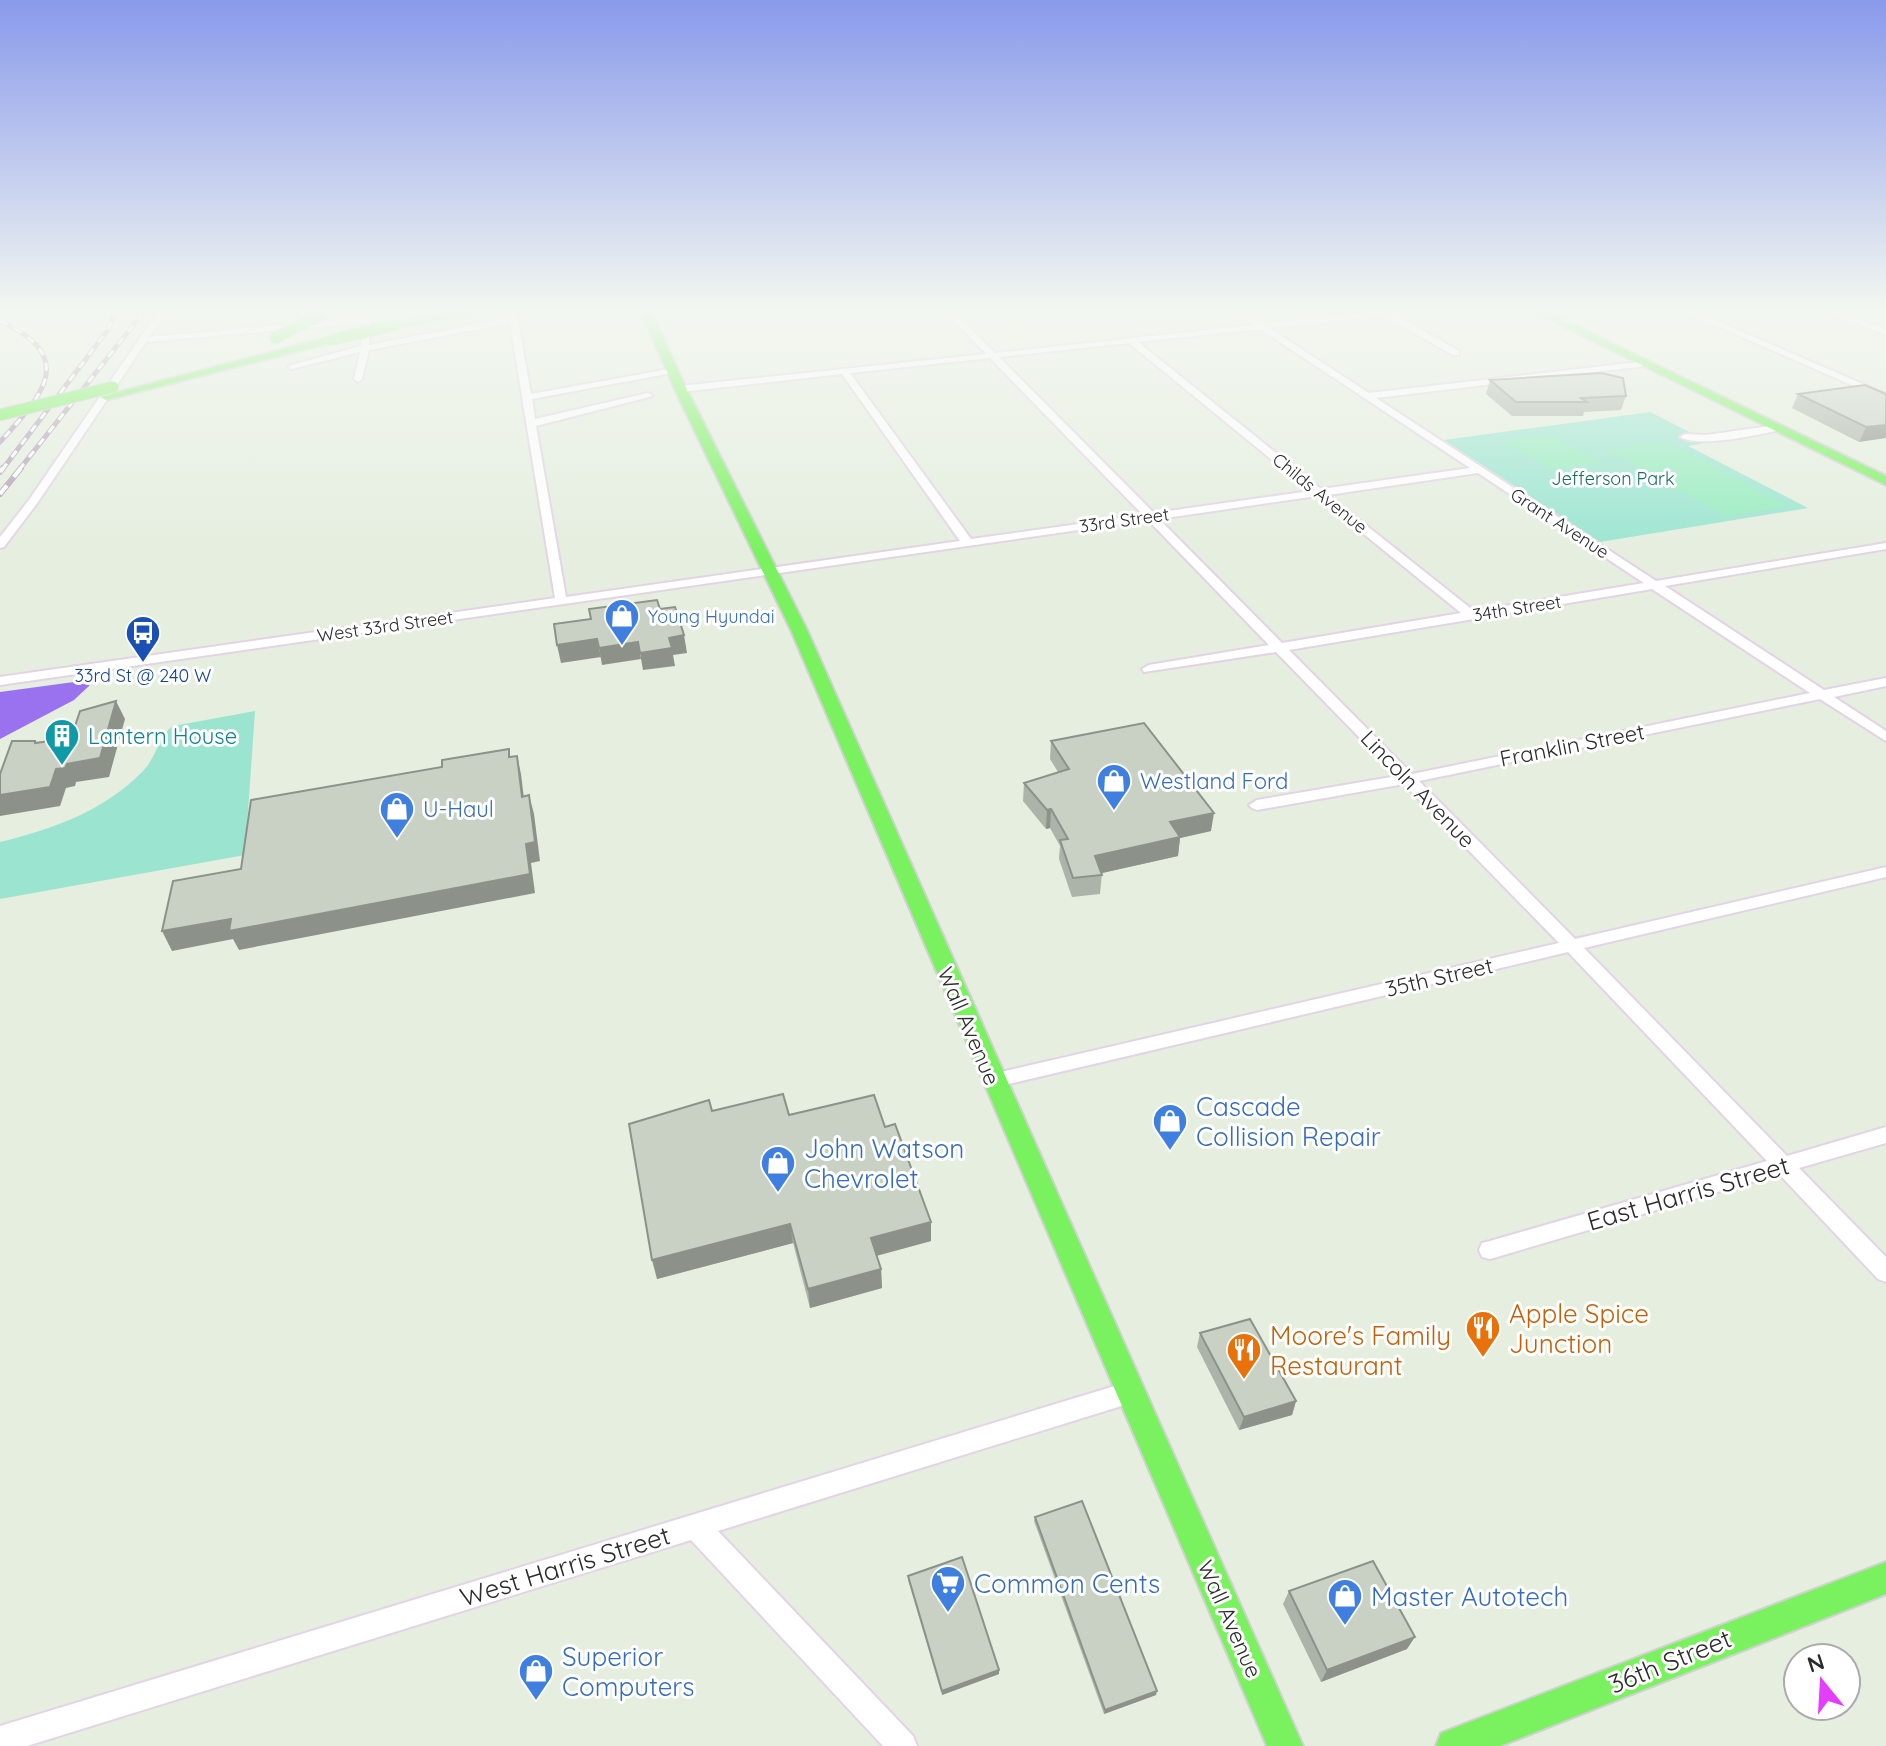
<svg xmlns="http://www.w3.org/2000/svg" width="1886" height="1746" viewBox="0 0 1886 1746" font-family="Quicksand,sans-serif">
  <rect width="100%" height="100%" fill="#e5eedf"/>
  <g fill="#9be5d0">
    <path d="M 1650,412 L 1709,442 L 1688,446 L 1808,508 L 1600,542 L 1444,440 Z"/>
    <path d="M 255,711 L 245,855 L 0,899 L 0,842 C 51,830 106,810 143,771 C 156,758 160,734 173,726 Z"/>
  </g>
  <g fill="#97ecc0">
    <path d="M 1551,434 L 1600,462 L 1551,469 L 1503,441 Z"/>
    <path d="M 1665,441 L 1789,506 L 1726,516 L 1606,450 Z"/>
  </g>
  <path fill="#9a72f0" d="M 74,682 L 90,685 L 74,700 L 0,739 L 0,692 Z"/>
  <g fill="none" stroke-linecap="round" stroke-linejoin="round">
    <defs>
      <g id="minor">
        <path d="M 160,309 L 168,309 L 149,337 L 363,318 L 363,309 L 371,309 L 369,345 L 510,318 L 508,309 L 516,309 L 531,394 L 675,368 L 676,370 L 672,373 L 532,399 L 535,419 L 648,393 L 653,396 L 536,426 L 566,597 L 960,541 L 842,374 L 680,392 L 676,389 L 680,386 L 986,354 L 943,309 L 951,309 L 995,353 L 1254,325 L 1231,309 L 1240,309 L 1263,324 L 1384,310 L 1427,309 L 1394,314 L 1459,351 L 1459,355 L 1453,355 L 1384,316 L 1269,328 L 1369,393 L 1648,361 L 1649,363 L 1645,366 L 1376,398 L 1656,581 L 1886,543 L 1886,549 L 1665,586 L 1824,690 L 1886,678 L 1886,686 L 1834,697 L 1886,731 L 1886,741 L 1820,699 L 1419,781 L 1575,939 L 1886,867 L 1886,877 L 1584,948 L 1787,1156 L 1886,1127 L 1886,1143 L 1799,1168 L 1886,1257 L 1886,1282 L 1878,1279 L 1779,1174 L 1490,1259 L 1482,1257 L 1479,1250 L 1482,1243 L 1490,1241 L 1767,1161 L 1568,952 L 992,1088 L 985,1086 L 982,1081 L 985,1076 L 992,1074 L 1559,943 L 1404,784 L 1257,810 L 1252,808 L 1249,805 L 1257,800 L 1397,776 L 1276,652 L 1144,672 L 1142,669 L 1149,665 L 1269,645 L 1148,520 L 0,685 L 0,677 L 555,598 L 510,323 L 369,350 L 362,379 L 358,382 L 354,379 L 360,352 L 292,369 L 288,366 L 361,346 L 362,323 L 146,342 L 38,502 L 4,547 L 0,548 L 0,537 L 29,500 ZM 1260,329 L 1470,468 L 1321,489 L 1138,342 ZM 1129,343 L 1310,491 L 1154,513 L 999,357 ZM 990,358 L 1143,515 L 971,539 L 850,373 ZM 1478,473 L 1644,583 L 1474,611 L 1328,495 ZM 1317,496 L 1461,613 L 1282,643 L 1159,519 ZM 1652,589 L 1810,693 L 1412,774 L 1289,650 Z"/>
        <path d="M 1678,309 L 1689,309 L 1886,394 L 1886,400 Z"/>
        <path d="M 1819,309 L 1830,309 L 1886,330 L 1886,335 Z"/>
        <path d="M 1777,425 L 1780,426 L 1780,430 C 1758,435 1699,448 1680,437 L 1685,434 L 1706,435 Z"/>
        <path d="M 1131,1381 L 1139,1384 L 1143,1392 L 1139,1400 L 1131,1403 L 718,1531 L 913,1736 L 917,1746 L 883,1746 L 691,1540 L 27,1746 L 0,1746 L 0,1726 Z"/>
      </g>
      <g id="major">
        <path d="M 476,309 L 499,309 L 395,328 L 390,325 Z"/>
        <path d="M 640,309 L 650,309 L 687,390 L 807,630 L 1303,1746 L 1267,1746 L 791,630 L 675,390 Z"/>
        <path d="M 1528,309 L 1541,309 L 1886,476 L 1886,485 Z"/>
        <path d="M 330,337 L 334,338 L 334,342 L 106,400 L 100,397 Z"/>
        <path d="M 1886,1562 L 1886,1594 L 1500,1746 L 1436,1746 L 1441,1733 L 1454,1728 Z"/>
      </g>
    </defs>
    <use href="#minor" stroke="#e3d4e5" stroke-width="4"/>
    <use href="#major" stroke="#d1d1d1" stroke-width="4"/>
    <use href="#minor" fill="#fff" fill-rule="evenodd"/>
    <use href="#major" fill="#7af260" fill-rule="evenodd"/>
    <defs>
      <g id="rail-far1">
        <path d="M 0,321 C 79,357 42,396 0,442"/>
        <path d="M 2,470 L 107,331 L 113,319 L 109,309"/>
        <path d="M 19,470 L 146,309"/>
      </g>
      <g id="rail">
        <path d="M 0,472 L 3,468"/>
        <path d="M 0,494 L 21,468"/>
      </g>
    </defs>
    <use href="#rail-far1" stroke="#b5a1b7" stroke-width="5"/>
    <use href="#rail" stroke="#b5a1b7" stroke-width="6"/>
    <use href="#rail-far1" stroke="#fff" stroke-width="3" stroke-dasharray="8" stroke-linecap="butt"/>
    <use href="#rail" stroke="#fff" stroke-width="4" stroke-dasharray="11" stroke-linecap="butt"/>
    <defs>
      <g id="major-bridge">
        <path d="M 275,338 L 322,314"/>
        <path d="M 330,340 L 395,325"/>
        <path d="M 0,415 L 113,387"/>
      </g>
    </defs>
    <use href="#major-bridge" stroke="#d1d1d1" stroke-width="13" stroke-linecap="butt"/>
    <use href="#major-bridge" stroke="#7af260" stroke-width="11"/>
  </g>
  <g fill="#acb4a9">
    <path d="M 1490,380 L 1626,396 L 1621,410 L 1584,412 L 1583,416 L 1512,416 L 1486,394 Z"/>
    <path d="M 1798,394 L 1886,394 L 1859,442 L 1792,408 Z"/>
    <path d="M 1051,741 L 1211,831 L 1180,838 L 1178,856 L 1102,873 L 1100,894 L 1072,897 L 1059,859 L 1060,846 L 1050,828 L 1046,829 L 1023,801 L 1024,783 L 1058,772 L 1050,759 Z"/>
    <path d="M 712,1111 L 789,1115 L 885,1127 L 931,1241 L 876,1256 L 881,1269 L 882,1288 L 810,1308 L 793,1243 L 657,1279 Z"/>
    <path d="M 1200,1333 L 1296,1401 L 1292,1415 L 1239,1430 L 1197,1347 Z"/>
    <path d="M 1035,1517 L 1156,1695 L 1104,1714 L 1034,1521 Z"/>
    <path d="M 908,1576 L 999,1674 L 942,1695 L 908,1580 Z"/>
    <path d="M 1289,1591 L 1407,1649 L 1321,1682 L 1283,1604 Z"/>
  </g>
  <g fill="#8c9289">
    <path d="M 1886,425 L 1886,438 L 1859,442 L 1866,427 Z"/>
    <path d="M 684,635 L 687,653 L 673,655 L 675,666 L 643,670 L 640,653 L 669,638 Z"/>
    <path d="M 597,639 L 601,657 L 561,663 L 557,645 Z"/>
    <path d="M 638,642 L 641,659 L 602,665 L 599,648 Z"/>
    <path d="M 116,701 L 125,719 L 109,777 L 76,782 L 75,786 L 66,788 L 60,806 L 0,816 L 0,795 L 67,764 Z"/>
    <path d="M 517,756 L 521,774 L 526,815 L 522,797 Z"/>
    <path d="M 529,795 L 534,814 L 540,861 L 531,863 L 535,893 L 239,950 L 233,939 L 172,951 L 162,931 L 526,844 Z"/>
    <path d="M 1051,809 L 1050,828 L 1046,829 L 1047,810 Z"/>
    <path d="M 1214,813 L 1211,831 L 1180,838 L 1178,856 L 1093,875 L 1095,856 L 1170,822 Z"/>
    <path d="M 931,1222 L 931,1241 L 872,1257 L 871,1238 Z"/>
    <path d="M 790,1224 L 793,1243 L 657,1279 L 652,1260 Z"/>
    <path d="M 881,1269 L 882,1288 L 810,1308 L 808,1289 Z"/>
    <path d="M 1296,1401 L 1292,1415 L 1239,1430 L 1244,1417 Z"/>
    <path d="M 1415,1637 L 1407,1649 L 1321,1682 L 1327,1670 Z"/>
    <path d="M 999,1670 L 999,1674 L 942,1695 L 942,1691 Z"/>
    <path d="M 1157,1691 L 1156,1695 L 1104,1714 L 1105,1710 Z"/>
  </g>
  <g fill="#c8d1c4" stroke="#8c9289" stroke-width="2">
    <path d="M 1601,373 L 1623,378 L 1626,396 L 1581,398 L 1587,402 L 1516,402 L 1490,380 Z"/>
    <path d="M 1865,385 L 1886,394 L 1886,425 L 1866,427 L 1798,394 Z"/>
    <path d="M 657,600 L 660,609 L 675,607 L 684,635 L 669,638 L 672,648 L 640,653 L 638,642 L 599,648 L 597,639 L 557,645 L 554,624 L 591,619 L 589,609 Z"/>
    <path d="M 116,701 L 100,758 L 67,764 L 65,768 L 56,769 L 50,787 L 0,795 L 0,774 L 12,741 L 35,741 L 35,743 L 71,738 L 80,711 Z"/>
    <path d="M 1144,723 L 1214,813 L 1170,822 L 1180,837 L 1095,856 L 1102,875 L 1073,878 L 1060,840 L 1068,839 L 1051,809 L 1047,810 L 1024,783 L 1069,769 L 1051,741 Z"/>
    <path d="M 509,749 L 509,757 L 517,756 L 522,797 L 529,795 L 535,842 L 526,844 L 530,874 L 229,931 L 231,919 L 162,931 L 173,881 L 241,869 L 251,800 L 442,767 L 442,760 Z"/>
    <path d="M 783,1094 L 789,1115 L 874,1095 L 885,1127 L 895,1124 L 931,1222 L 871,1238 L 881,1269 L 808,1289 L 790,1224 L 652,1260 L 629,1124 L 709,1100 L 712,1111 Z"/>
    <path d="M 1250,1319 L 1296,1401 L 1244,1417 L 1200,1333 Z"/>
    <path d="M 1082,1501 L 1157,1691 L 1105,1710 L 1035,1517 Z"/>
    <path d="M 962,1557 L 999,1670 L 942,1691 L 908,1576 Z"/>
    <path d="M 1373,1561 L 1415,1637 L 1327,1670 L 1289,1591 Z"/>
  </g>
  <linearGradient id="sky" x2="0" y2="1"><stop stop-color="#899aeb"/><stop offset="0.56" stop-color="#f3f7f1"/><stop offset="1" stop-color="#f3f7f1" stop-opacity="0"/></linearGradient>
  <rect width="1886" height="553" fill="url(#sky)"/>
  <defs>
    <symbol id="shop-pin" viewBox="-11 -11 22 30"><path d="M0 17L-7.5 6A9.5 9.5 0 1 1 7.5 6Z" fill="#3f7fe0" stroke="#fff"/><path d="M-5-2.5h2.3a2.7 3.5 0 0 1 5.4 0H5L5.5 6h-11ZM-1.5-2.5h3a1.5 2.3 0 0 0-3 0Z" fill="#fff"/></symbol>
    <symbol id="bus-pin" viewBox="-11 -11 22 30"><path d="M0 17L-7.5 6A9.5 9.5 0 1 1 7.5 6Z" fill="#1a4fb4" stroke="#fff"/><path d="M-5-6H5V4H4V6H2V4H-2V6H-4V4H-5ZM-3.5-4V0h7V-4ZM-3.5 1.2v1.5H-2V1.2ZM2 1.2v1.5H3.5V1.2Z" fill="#fff"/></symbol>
    <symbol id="building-pin" viewBox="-11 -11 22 30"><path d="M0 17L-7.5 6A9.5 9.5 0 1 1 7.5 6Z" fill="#0f9aa8" stroke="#fff"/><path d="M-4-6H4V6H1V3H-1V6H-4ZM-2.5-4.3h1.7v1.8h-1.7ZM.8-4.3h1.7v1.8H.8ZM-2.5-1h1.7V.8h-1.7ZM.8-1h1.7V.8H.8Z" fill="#fff"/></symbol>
    <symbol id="restaurant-pin" viewBox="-11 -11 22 30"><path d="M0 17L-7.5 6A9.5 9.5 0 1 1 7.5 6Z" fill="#e8710a" stroke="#fff"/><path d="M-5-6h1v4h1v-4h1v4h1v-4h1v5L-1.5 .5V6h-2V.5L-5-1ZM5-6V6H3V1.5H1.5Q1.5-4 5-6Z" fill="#fff"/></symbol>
    <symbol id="supermarket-pin" viewBox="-11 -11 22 30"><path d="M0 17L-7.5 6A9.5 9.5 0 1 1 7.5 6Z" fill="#3f7fe0" stroke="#fff"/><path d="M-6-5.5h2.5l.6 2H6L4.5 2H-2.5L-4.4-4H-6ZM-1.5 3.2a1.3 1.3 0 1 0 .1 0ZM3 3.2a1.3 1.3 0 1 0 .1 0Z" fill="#fff"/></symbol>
  </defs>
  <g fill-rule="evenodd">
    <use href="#shop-pin" x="602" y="596" width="40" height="54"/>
    <use href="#bus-pin" x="123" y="613" width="40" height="54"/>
    <use href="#building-pin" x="42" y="716" width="40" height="54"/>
    <use href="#shop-pin" x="1094" y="761" width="40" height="54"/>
    <use href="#shop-pin" x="377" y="789" width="40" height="54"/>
    <use href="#shop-pin" x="1150" y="1101" width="40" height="54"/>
    <use href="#shop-pin" x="758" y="1143" width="40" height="54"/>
    <use href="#restaurant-pin" x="1463" y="1308" width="40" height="54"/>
    <use href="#restaurant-pin" x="1224" y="1330" width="40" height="54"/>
    <use href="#supermarket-pin" x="928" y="1563" width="40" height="54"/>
    <use href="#shop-pin" x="1325" y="1576" width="40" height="54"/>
    <use href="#shop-pin" x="516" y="1651" width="40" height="54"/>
  </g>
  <g text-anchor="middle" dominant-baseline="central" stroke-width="6" stroke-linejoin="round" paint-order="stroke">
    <g font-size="18" fill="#1a6c5f" stroke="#fff">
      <text x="1613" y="478">Jefferson Park</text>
    </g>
    <g font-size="18" fill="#2c2c2c" stroke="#fff">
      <text transform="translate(1320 493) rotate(39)">Childs Avenue</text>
      <text transform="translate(1124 520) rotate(-8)">33rd Street</text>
      <text transform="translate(1560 523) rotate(33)">Grant Avenue</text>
      <text transform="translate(1517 608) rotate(-9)">34th Street</text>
      <text transform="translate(385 626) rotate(-8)">West 33rd Street</text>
    </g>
    <g font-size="18" fill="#366cbe" stroke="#fff" text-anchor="start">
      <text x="648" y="616">Young Hyundai</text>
    </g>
    <g font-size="18" fill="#164399" stroke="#fff">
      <text x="143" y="675">33rd St @ 240 W</text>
    </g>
    <g font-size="22" fill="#0d838f" stroke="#fff" text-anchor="start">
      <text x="88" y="736">Lantern House</text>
    </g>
    <g font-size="22" fill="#2c2c2c" stroke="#fff">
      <text transform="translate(1572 745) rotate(-11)">Franklin Street</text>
      <text transform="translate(1418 789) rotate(46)">Lincoln Avenue</text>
      <text transform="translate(1439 977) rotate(-13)">35th Street</text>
      <text transform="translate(969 1026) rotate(67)">Wall Avenue</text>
      <text transform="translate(1230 1619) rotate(66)">Wall Avenue</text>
    </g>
    <g font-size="22" fill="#366cbe" stroke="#fff" text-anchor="start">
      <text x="1140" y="781">Westland Ford</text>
      <text x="423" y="809">U-Haul</text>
    </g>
    <g font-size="26" fill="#366cbe" stroke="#fff" text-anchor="start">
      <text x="1196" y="1106">Cascade<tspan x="1196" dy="30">Collision Repair</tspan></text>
      <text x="804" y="1148">John Watson<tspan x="804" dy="30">Chevrolet</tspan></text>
      <text x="974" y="1583">Common Cents</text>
      <text x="1371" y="1596">Master Autotech</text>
      <text x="562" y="1656">Superior<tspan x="562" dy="30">Computers</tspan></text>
    </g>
    <g font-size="26" fill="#2c2c2c" stroke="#fff">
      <text transform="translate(1688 1193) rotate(-16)">East Harris Street</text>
      <text transform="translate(565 1566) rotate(-17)">West Harris Street</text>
      <text transform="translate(1670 1661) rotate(-22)">36th Street</text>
    </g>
    <g font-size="26" fill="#c56008" stroke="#fff" text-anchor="start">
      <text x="1509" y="1313">Apple Spice<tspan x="1509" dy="30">Junction</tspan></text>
      <text x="1270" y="1335">Moore's Family<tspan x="1270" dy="30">Restaurant</tspan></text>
    </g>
  </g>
  <g transform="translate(1822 1682) rotate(342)"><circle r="38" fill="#ffffff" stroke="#ababab" stroke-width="2"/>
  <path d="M0-6L14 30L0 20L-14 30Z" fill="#e33efc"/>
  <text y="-12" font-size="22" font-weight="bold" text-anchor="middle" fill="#2c2c2c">N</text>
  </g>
</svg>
